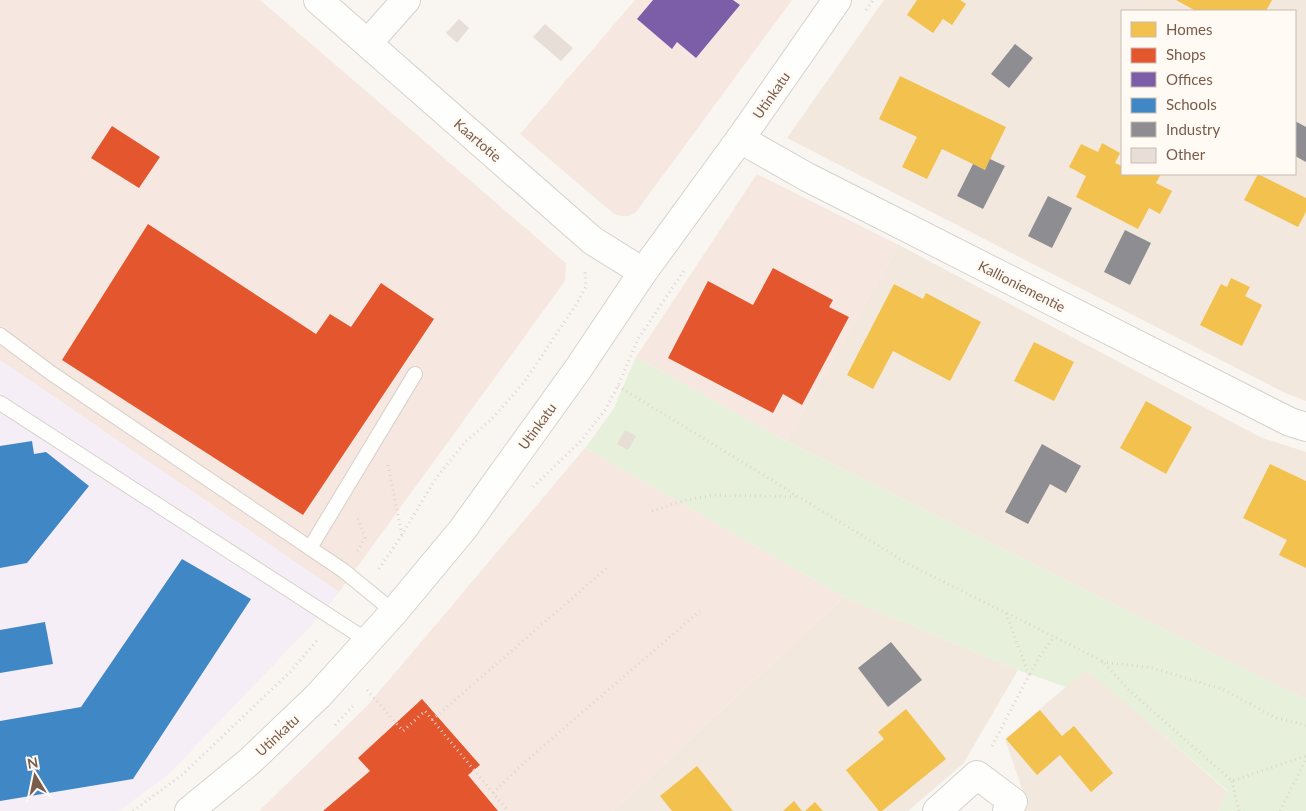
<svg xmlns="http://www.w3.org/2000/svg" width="1306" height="811" viewBox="0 0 1306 811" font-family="Lato,sans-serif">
  <rect width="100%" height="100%" fill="#f9f5f0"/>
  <g fill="#f2e8de" fill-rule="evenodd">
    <path d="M 884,0 L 1306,0 L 1306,401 L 1285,393 L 787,138 ZM 1122,11 L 1295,11 L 1295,174 L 1122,174 Z"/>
    <path d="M 899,245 L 1260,437 L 1306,452 L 1306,699 L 786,441 Z"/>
    <path d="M 844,597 L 1018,670 L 963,764 L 908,811 L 613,811 Z"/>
    <path d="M 1087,669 L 1228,792 L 1218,811 L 1024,811 L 1028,806 L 1005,739 Z"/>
  </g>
  <g fill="#f6e8e1">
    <path d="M 0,0 L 260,0 L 566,263 L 565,281 L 339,592 L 0,360 Z"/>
    <path d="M 635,0 L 792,0 L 636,212 L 629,216 L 621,216 L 614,214 L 520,134 Z"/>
    <path d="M 757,174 L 899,245 L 786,441 L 636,357 Z"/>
    <path d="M 585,448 L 844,597 L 613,811 L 259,811 L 367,706 Z"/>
  </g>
  <path fill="#f6eef6" d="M 0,360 L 339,592 L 323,613 L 169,774 L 119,811 L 0,811 Z"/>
  <path fill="#e7f0db" d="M 636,357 L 786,441 L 1306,699 L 1306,811 L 1218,811 L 1228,791 L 1087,670 L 1066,687 L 1018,670 L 844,597 L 585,448 L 613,410 Z"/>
  <g fill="#f2c14e">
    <path d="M 917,0 L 960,0 L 966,4 L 952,25 L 943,19 L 933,33 L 907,15 Z"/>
    <path d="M 1176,0 L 1272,0 L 1266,11 L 1196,11 Z"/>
    <path d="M 900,76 L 1006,127 L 985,170 L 942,149 L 927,179 L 902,167 L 917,137 L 879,119 Z"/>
    <path d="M 1102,143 L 1120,153 L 1115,163 L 1122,166 L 1122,174 L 1161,174 L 1156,183 L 1172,191 L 1160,214 L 1149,208 L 1138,229 L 1076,197 L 1086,176 L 1069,167 L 1081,144 L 1098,152 Z"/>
    <path d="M 1258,174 L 1306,198 L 1306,212 L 1298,227 L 1244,200 Z"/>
    <path d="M 1231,278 L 1250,287 L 1245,296 L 1262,305 L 1242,346 L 1200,325 L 1221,284 L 1227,287 Z"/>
    <path d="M 894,284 L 923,299 L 926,293 L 981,322 L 950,381 L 893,351 L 873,389 L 847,375 Z"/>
    <path d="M 1034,342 L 1074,362 L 1054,401 L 1014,381 Z"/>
    <path d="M 1146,401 L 1192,427 L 1166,474 L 1120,448 Z"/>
    <path d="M 1270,464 L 1306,481 L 1306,568 L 1279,555 L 1287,540 L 1243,518 Z"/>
    <path d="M 906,709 L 946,759 L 882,811 L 879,811 L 846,770 L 884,739 L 878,732 Z"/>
    <path d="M 1040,710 L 1062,736 L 1074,726 L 1113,773 L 1091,792 L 1060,755 L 1037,775 L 1006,739 Z"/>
    <path d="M 697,766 L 733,811 L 672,811 L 660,796 Z"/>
    <path d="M 794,801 L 802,811 L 783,811 Z"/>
    <path d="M 815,802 L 823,811 L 805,811 Z"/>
  </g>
  <g fill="#e4572e">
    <path d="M 112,126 L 160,157 L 139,188 L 91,158 Z"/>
    <path d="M 148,224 L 316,334 L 330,314 L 351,327 L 381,283 L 434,319 L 303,515 L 62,360 Z"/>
    <path d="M 773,268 L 833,300 L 829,307 L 849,317 L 802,405 L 783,394 L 773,413 L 668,358 L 708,281 L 753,305 Z"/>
    <path d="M 422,699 L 480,765 L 468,775 L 498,811 L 323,811 L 370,771 L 358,758 Z"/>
  </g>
  <path fill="#7b5ea7" d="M 653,0 L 733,0 L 740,5 L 696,58 L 677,42 L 672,49 L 637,19 Z"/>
  <g fill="#3f88c5">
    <path d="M 32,441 L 34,454 L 46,452 L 89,486 L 27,563 L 0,568 L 0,446 Z"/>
    <path d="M 182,559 L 251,599 L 133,779 L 0,801 L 0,721 L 81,707 Z"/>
    <path d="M 45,622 L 53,664 L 0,673 L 0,630 Z"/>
  </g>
  <g fill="#8d8d92">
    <path d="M 1015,44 L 1033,58 L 1009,88 L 991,74 Z"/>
    <path d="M 1295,121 L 1306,127 L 1306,162 L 1295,156 Z"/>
    <path d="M 990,159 L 1005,166 L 983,209 L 957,196 L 973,164 L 985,170 Z"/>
    <path d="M 1048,196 L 1072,208 L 1052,248 L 1028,236 Z"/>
    <path d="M 1125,230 L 1151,243 L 1130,285 L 1104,272 Z"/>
    <path d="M 1042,444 L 1081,466 L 1066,493 L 1050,484 L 1028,524 L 1005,512 Z"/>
    <path d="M 891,642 L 922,680 L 888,707 L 858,668 Z"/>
  </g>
  <g fill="#e6ded7">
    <path d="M 459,19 L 469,28 L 457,43 L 446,33 Z"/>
    <path d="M 545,24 L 573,48 L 561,61 L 533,37 Z"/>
    <path d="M 625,430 L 636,436 L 628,450 L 617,444 Z"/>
  </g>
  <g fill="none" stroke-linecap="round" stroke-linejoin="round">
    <defs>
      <g id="service">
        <path d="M 0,335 L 51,373 L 310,548 L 415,374"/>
        <path d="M 0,403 L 368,641"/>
        <path d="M 310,548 L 344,571 L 394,612"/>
      </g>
      <g id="minor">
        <path d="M 318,0 L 593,241 L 643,272"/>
        <path d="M 368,43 L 406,0"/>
        <path d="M 740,139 L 807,177 L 1290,422 L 1306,427"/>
        <path d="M 937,811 L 977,775 L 1013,802 L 1007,811"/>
      </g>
      <path id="tertiary" d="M 189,811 L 250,761 L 318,696 L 394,612 L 463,529 L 578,369 L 643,272 L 740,139 L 837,0"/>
    </defs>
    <use href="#service" stroke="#d7d1cb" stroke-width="16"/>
    <use href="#minor" stroke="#d7d1cb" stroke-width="30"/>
    <use href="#tertiary" stroke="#d7d1cb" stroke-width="30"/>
    <g stroke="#dcd5d0" stroke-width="3" stroke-dasharray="1 4" stroke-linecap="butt">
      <path d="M 866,10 L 873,0"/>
      <path d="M 618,386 L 910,565 L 1006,613 L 1029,675 L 991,748"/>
      <path d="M 388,465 L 402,535"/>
      <path d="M 533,487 L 580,442 L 605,410 L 618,386 L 638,339 L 685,269"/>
      <path d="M 652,511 L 686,500 L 714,495 L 799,497"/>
      <path d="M 357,551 L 365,538 L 357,517"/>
      <path d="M 379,569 L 402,535 L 436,478 L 465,442 L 492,419 L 525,381 L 579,300 L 586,286 L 585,272"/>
      <path d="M 1007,613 L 1102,661 L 1131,692 L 1232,781 L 1306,756"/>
      <path d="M 1102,662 L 1153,668 L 1224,690 L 1276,718 L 1306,725"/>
      <path d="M 1030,674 L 1040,656 L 1054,637"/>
      <path d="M 367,690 L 403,731 L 425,711 L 508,811"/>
      <path d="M 432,720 L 608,567"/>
      <path d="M 335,725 L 355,704"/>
      <path d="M 1232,781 L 1239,811"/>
      <path d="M 493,793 L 527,760 L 700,611"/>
      <path d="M 133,811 L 183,774 L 291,671 L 319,638"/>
      <path d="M 1280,811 L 1306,759"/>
    </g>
    <use href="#service" stroke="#fefefd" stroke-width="14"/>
    <use href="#minor" stroke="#fefefd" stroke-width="28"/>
    <use href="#tertiary" stroke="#fefefd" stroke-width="28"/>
  </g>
  <g text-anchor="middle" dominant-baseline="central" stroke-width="5" stroke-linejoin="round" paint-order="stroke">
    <g font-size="14" fill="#7a5c4d" stroke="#fffaf3">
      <text transform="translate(771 95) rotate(-55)">Utinkatu</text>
      <text transform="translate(478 140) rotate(41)">Kaartotie</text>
      <text transform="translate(1022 286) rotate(27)">Kallioniementie</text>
      <text transform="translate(537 426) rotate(-54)">Utinkatu</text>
      <text transform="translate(277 735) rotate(-43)">Utinkatu</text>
    </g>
  </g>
  <rect x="1121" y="10" width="175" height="165" fill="#fffaf3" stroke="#cabbb1"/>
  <rect x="1131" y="22" width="25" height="15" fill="#f2c14e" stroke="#cabbb1"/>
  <text x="1166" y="35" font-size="15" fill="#7a5c4d">Homes</text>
  <rect x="1131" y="48" width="25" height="15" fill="#e4572e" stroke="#cabbb1"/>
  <text x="1166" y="60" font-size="15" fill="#7a5c4d">Shops</text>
  <rect x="1131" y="72" width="25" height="15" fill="#7b5ea7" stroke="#cabbb1"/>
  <text x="1166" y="85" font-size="15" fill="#7a5c4d">Offices</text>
  <rect x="1131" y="98" width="25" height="15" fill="#3f88c5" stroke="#cabbb1"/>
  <text x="1166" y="110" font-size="15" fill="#7a5c4d">Schools</text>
  <rect x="1131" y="122" width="25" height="15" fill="#8d8d92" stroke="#cabbb1"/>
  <text x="1166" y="135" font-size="15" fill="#7a5c4d">Industry</text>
  <rect x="1131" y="148" width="25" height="15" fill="#e6ded7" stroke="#cabbb1"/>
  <text x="1166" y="160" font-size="15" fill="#7a5c4d">Other</text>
  <g transform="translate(35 776) rotate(350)" stroke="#fffaf3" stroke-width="4" paint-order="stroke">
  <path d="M0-4L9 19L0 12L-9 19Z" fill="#7a5c4d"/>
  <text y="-8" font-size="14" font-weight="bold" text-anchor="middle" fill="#7a5c4d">N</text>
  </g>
</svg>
